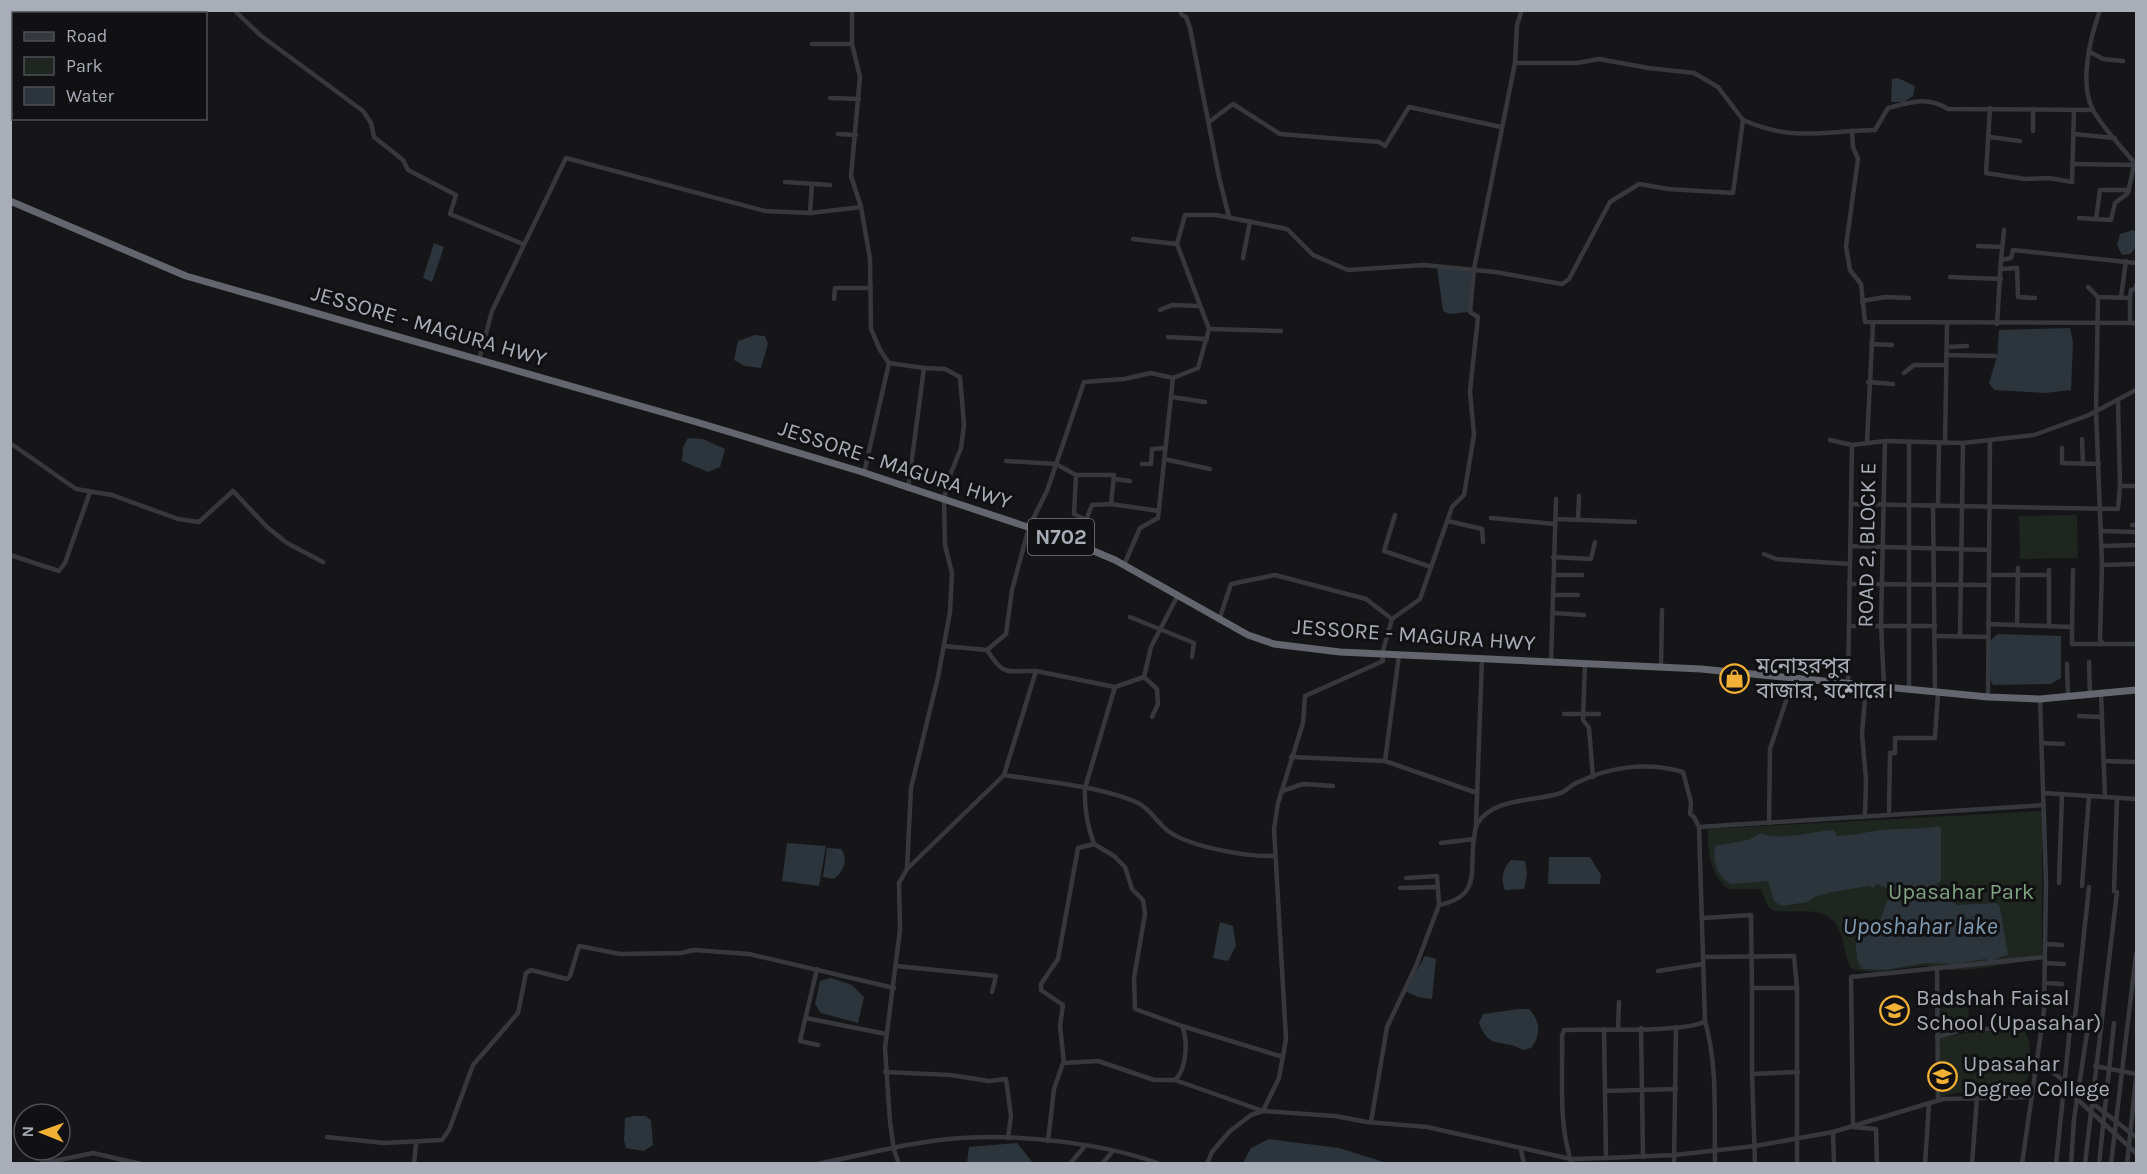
<svg xmlns="http://www.w3.org/2000/svg" width="2147" height="1174" viewBox="0 0 2147 1174" font-family="Karla,'Noto Sans Bengali',sans-serif">
  <rect width="100%" height="100%" fill="#161618"/>
  <g fill="#1e261f">
    <path d="M 2077,515 L 2078,558 L 2020,559 L 2019,516 Z"/>
    <path d="M 2042,811 L 2042,958 C 2013,962 1983,970 1954,970 C 1943,970 1933,965 1922,966 C 1898,968 1876,975 1852,969 C 1842,955 1846,930 1830,918 C 1813,904 1775,918 1768,906 C 1765,901 1764,895 1761,889 L 1729,889 C 1710,875 1707,850 1708,829 Z"/>
    <path d="M 1946,991 L 1953,991 L 1954,994 L 1957,992 L 1968,992 L 1969,1028 L 1938,1033 L 1937,999 L 1946,999 Z"/>
    <path d="M 1978,1031 L 2024,1031 C 2031,1041 2030,1051 2030,1063 C 2030,1105 1989,1091 1963,1092 C 1955,1093 1947,1095 1940,1097 L 1938,1038 Z"/>
  </g>
  <g fill="#2c353c">
    <path d="M 1898,78 L 1915,86 L 1913,96 L 1904,102 L 1891,102 L 1892,79 Z"/>
    <path d="M 2133,230 C 2140,235 2137,249 2130,254 L 2122,255 L 2117,245 L 2120,234 Z"/>
    <path d="M 434,243 L 444,247 L 432,282 L 423,278 Z"/>
    <path d="M 1437,267 L 1472,272 L 1468,312 L 1450,314 L 1443,311 Z"/>
    <path d="M 2070,328 L 2073,342 L 2071,390 L 2045,393 L 1994,390 L 1989,383 L 1997,357 L 1999,330 Z"/>
    <path d="M 755,335 L 765,336 L 768,344 L 761,368 L 745,366 L 734,360 L 738,341 Z"/>
    <path d="M 688,438 L 703,439 L 725,449 L 720,467 L 708,472 L 682,461 L 683,447 Z"/>
    <path d="M 1998,634 L 2061,636 L 2061,678 L 2051,684 L 1993,685 C 1986,672 1983,641 1998,634 Z"/>
    <path d="M 1938,826 L 1941,828 L 1941,881 L 1936,884 L 1942,889 L 1944,897 L 1957,905 L 1997,903 L 2000,908 L 2008,955 L 1990,961 L 1985,959 L 1956,964 L 1925,963 L 1886,970 L 1862,969 L 1857,959 L 1855,935 L 1873,929 L 1880,921 L 1891,890 L 1877,884 L 1873,888 L 1869,886 L 1832,892 L 1814,897 L 1808,902 L 1781,906 L 1774,901 L 1768,881 L 1731,884 C 1717,876 1712,861 1715,846 L 1748,840 L 1761,833 C 1775,842 1816,831 1834,830 L 1837,836 C 1852,836 1866,832 1882,830 C 1901,828 1919,830 1938,826 Z"/>
    <path d="M 787,843 L 826,846 L 819,886 L 782,881 Z"/>
    <path d="M 827,848 L 841,849 C 849,859 843,872 834,879 L 823,877 Z"/>
    <path d="M 1549,857 L 1590,857 L 1601,875 L 1600,884 L 1548,884 Z"/>
    <path d="M 1511,860 L 1525,861 L 1527,874 L 1524,889 L 1505,890 C 1500,879 1503,868 1511,860 Z"/>
    <path d="M 1220,922 L 1233,926 L 1236,946 L 1228,961 L 1213,958 Z"/>
    <path d="M 1425,956 L 1436,959 L 1432,999 L 1418,997 L 1405,991 Z"/>
    <path d="M 831,978 L 852,985 L 864,997 L 858,1023 L 821,1013 L 815,1004 L 820,981 Z"/>
    <path d="M 1519,1009 L 1529,1009 C 1540,1021 1542,1034 1531,1048 L 1523,1050 C 1503,1038 1489,1051 1479,1023 L 1483,1014 Z"/>
    <path d="M 634,1116 L 645,1116 L 651,1120 L 653,1145 L 644,1151 L 626,1148 L 624,1140 L 625,1118 Z"/>
    <path d="M 1269,1139 L 1339,1148 L 1387,1163 L 1243,1163 L 1251,1148 Z"/>
    <path d="M 1017,1143 L 1033,1163 L 967,1163 L 969,1147 Z"/>
  </g>
  <g fill="none" stroke-linecap="round" stroke-linejoin="round">
    <g stroke="#37383d" stroke-width="4.5">
      <path d="M 234,10 L 260,35 L 363,111 L 371,123 L 374,137 L 403,160 L 408,170 L 456,195 L 450,214 L 523,244"/>
      <path d="M 852,10 L 852,44 L 860,77 L 851,176 L 861,207 L 870,259 L 871,329 L 880,350 L 889,363 L 924,368 L 908,489"/>
      <path d="M 1522,10 L 1517,25 L 1515,63 L 1577,63 L 1599,59 L 1648,68 L 1694,73 L 1718,87 L 1743,120"/>
      <path d="M 2100,10 C 2090,38 2079,83 2093,110 C 2104,130 2123,148 2136,165"/>
      <path d="M 1181,14 L 1186,17 L 1190,28 L 1219,177 L 1229,217"/>
      <path d="M 10,31 L 14,36"/>
      <path d="M 812,44 L 852,44"/>
      <path d="M 2090,52 L 2103,59 L 2123,61"/>
      <path d="M 830,98 L 859,99"/>
      <path d="M 1990,108 L 1986,173 L 2025,179 L 2049,178 L 2072,182 L 2074,110"/>
      <path d="M 10,115 L 14,107"/>
      <path d="M 1209,122 L 1233,104 L 1280,134 L 1379,142 L 1385,146 L 1409,107 L 1501,127"/>
      <path d="M 1852,131 L 1875,130 L 1888,108 C 1911,102 1927,96 1948,109 L 2093,110"/>
      <path d="M 2033,131 L 2033,109"/>
      <path d="M 838,134 L 856,135"/>
      <path d="M 2073,134 L 2115,138"/>
      <path d="M 1990,137 L 2020,141"/>
      <path d="M 2073,164 L 2136,165"/>
      <path d="M 785,182 L 830,185"/>
      <path d="M 810,213 L 812,184"/>
      <path d="M 2079,218 L 2111,220 L 2115,203 L 2128,193 L 2134,165"/>
      <path d="M 2096,219 L 2100,190 L 2129,190"/>
      <path d="M 1133,239 L 1177,244"/>
      <path d="M 1978,246 L 2002,247"/>
      <path d="M 1243,258 L 1250,221"/>
      <path d="M 2001,260 L 2004,230"/>
      <path d="M 2001,269 L 2017,268 L 2018,297 L 2035,298"/>
      <path d="M 1950,277 L 2001,279"/>
      <path d="M 2088,287 L 2098,297 L 2096,411 L 2102,565 L 2100,640 L 2104,644 L 2136,644"/>
      <path d="M 2098,297 L 2130,298 L 2130,323"/>
      <path d="M 2121,297 L 2126,261"/>
      <path d="M 2130,298 L 2131,290 L 2136,289 L 2136,285"/>
      <path d="M 834,299 L 835,288 L 871,288"/>
      <path d="M 1862,301 L 1885,297 L 1909,298"/>
      <path d="M 1160,310 L 1172,305 L 1200,306"/>
      <path d="M 1997,324 L 2001,260 L 2011,258 L 2013,250 L 2136,263"/>
      <path d="M 1209,329 L 1281,331"/>
      <path d="M 1168,337 L 1207,339"/>
      <path d="M 1871,344 L 1892,345"/>
      <path d="M 1947,347 L 1967,346"/>
      <path d="M 1946,355 L 1995,356"/>
      <path d="M 479,360 L 492,311 L 566,158 L 765,211 L 810,213 L 861,207"/>
      <path d="M 1904,373 L 1914,365 L 1946,365"/>
      <path d="M 1868,382 L 1893,384"/>
      <path d="M 1172,397 L 1205,402"/>
      <path d="M 2082,439 L 2083,464"/>
      <path d="M 1830,440 L 1852,445 L 1885,441 L 1963,443 L 2034,435 L 2089,415 L 2136,390"/>
      <path d="M 1867,442 L 1873,323"/>
      <path d="M 10,443 L 76,489 L 112,495 L 178,519 L 199,522 L 233,491 L 267,527 L 287,543 L 323,562"/>
      <path d="M 1909,443 L 1909,689"/>
      <path d="M 1945,443 L 1947,324"/>
      <path d="M 2062,448 L 2062,463 L 2099,464"/>
      <path d="M 1164,459 L 1210,469"/>
      <path d="M 1006,461 L 1056,464 L 1076,475 L 1114,475 L 1111,504"/>
      <path d="M 1142,464 L 1151,464 L 1152,449 L 1165,448"/>
      <path d="M 864,473 L 889,363"/>
      <path d="M 1076,475 L 1074,514 L 1086,520 L 1092,505 L 1111,504 L 1159,511"/>
      <path d="M 1114,479 L 1130,481"/>
      <path d="M 2120,486 L 2136,486"/>
      <path d="M 1851,504 L 2118,509 L 2120,486 L 2118,400"/>
      <path d="M 1933,505 L 1935,692"/>
      <path d="M 1938,505 L 1939,443"/>
      <path d="M 1395,515 L 1384,551 L 1431,567"/>
      <path d="M 1491,518 L 1555,524"/>
      <path d="M 1556,519 L 1635,522"/>
      <path d="M 1578,520 L 1579,496"/>
      <path d="M 1448,521 L 1482,529 L 1483,542"/>
      <path d="M 2132,525 L 2136,525"/>
      <path d="M 2101,531 L 2136,532"/>
      <path d="M 1850,546 L 1989,550"/>
      <path d="M 2102,546 L 2136,545"/>
      <path d="M 1764,554 L 1776,559 L 1850,564"/>
      <path d="M 10,555 L 59,571 L 65,563 L 90,492"/>
      <path d="M 1553,557 L 1591,559 L 1595,542"/>
      <path d="M 1124,565 L 1140,528 L 1158,518 L 1173,378 L 1198,368 L 1209,329 L 1177,244 L 1185,215 L 1216,215 L 1287,229 L 1313,255 L 1348,270 L 1424,265 L 1495,272 L 1562,284 L 1569,279 L 1610,202 L 1639,184 L 1668,189 L 1733,193 L 1743,120 C 1785,138 1808,134 1852,131 L 1853,147 L 1858,159 L 1846,246 L 1850,270 L 1861,284 L 1865,322 L 2136,323"/>
      <path d="M 2102,565 L 2136,564"/>
      <path d="M 1555,575 L 1582,575"/>
      <path d="M 1989,575 L 2049,575"/>
      <path d="M 1849,584 L 1989,585"/>
      <path d="M 1555,595 L 1578,595"/>
      <path d="M 1554,613 L 1584,615"/>
      <path d="M 1130,617 L 1194,643 L 1192,657"/>
      <path d="M 1219,620 L 1231,584 L 1275,575 L 1366,599 L 1392,619"/>
      <path d="M 1988,624 L 2072,627 L 2072,644 L 2103,644"/>
      <path d="M 2017,625 L 2018,568"/>
      <path d="M 1849,626 L 1935,626"/>
      <path d="M 2049,626 L 2049,570"/>
      <path d="M 2072,627 L 2073,570"/>
      <path d="M 1935,636 L 1988,637"/>
      <path d="M 1960,636 L 1963,443"/>
      <path d="M 944,646 L 987,650 L 1006,634 L 1012,590 L 1029,527 L 1047,491 L 1084,382 L 1124,379 L 1151,373 L 1173,378"/>
      <path d="M 1551,662 L 1556,499"/>
      <path d="M 2089,662 L 2090,694"/>
      <path d="M 1585,663 L 1583,720 L 1589,728 L 1593,777"/>
      <path d="M 2067,664 L 2068,696"/>
      <path d="M 1661,667 L 1662,610"/>
      <path d="M 1036,671 L 1115,687"/>
      <path d="M 1144,677 L 1157,689 L 1158,704 L 1152,717"/>
      <path d="M 1848,683 L 1852,445"/>
      <path d="M 1884,685 L 1881,625 L 1885,441"/>
      <path d="M 2101,693 L 2105,797"/>
      <path d="M 1988,697 L 1990,440"/>
      <path d="M 1564,714 L 1599,714"/>
      <path d="M 2079,716 L 2102,717"/>
      <path d="M 2042,743 L 2063,744"/>
      <path d="M 1291,757 L 1385,761 L 1477,793"/>
      <path d="M 1385,761 L 1399,655"/>
      <path d="M 2104,761 L 2136,762"/>
      <path d="M 1004,775 C 1047,782 1093,785 1134,801 C 1149,807 1156,821 1168,831 C 1190,847 1247,857 1274,856"/>
      <path d="M 1282,791 L 1303,784 L 1333,786"/>
      <path d="M 2044,793 L 2136,799"/>
      <path d="M 1889,811 L 1890,753 L 1895,753 L 1895,738 L 1935,738 L 1938,693"/>
      <path d="M 1865,816 L 1866,780 L 1862,734 L 1866,685"/>
      <path d="M 1769,823 L 1770,749 L 1794,677"/>
      <path d="M 1476,825 L 1482,658"/>
      <path d="M 1699,827 L 2044,805"/>
      <path d="M 1441,843 L 1474,839"/>
      <path d="M 907,869 L 1004,775 L 1036,671 C 1006,670 1005,678 987,650"/>
      <path d="M 1406,878 L 1437,876 L 1439,905"/>
      <path d="M 2059,883 L 2062,794"/>
      <path d="M 2082,886 L 2089,796"/>
      <path d="M 1400,888 L 1438,887"/>
      <path d="M 2114,891 L 2117,798"/>
      <path d="M 1703,918 L 1751,915 L 1752,988"/>
      <path d="M 2045,944 L 2062,945"/>
      <path d="M 1704,957 L 1794,956 L 1797,988"/>
      <path d="M 2045,963 L 2064,964"/>
      <path d="M 896,966 L 996,976 L 992,992"/>
      <path d="M 1937,968 L 1938,1100"/>
      <path d="M 817,969 L 800,1041 L 818,1045"/>
      <path d="M 1658,971 L 1703,964"/>
      <path d="M 2045,983 L 2062,984"/>
      <path d="M 806,1018 L 886,1034"/>
      <path d="M 2071,1018 L 2064,1087 L 2136,1153"/>
      <path d="M 2075,1018 L 2089,887"/>
      <path d="M 1705,1021 C 1718,1066 1714,1117 1715,1164"/>
      <path d="M 1182,1026 L 1283,1057"/>
      <path d="M 1641,1028 L 1643,1157"/>
      <path d="M 1618,1029 L 1619,1002"/>
      <path d="M 1937,1037 L 1962,1030 L 2042,1026"/>
      <path d="M 2037,1060 L 2136,1137"/>
      <path d="M 1064,1063 L 1060,1026 L 1063,1005 L 1041,990 L 1041,984 L 1058,959 L 1078,848 L 1094,844"/>
      <path d="M 2095,1066 L 2136,1074"/>
      <path d="M 885,1072 L 950,1075 L 989,1081 L 1006,1079 L 1011,1116 L 1008,1138"/>
      <path d="M 1752,1074 L 1752,988 L 1797,988 L 1797,1164"/>
      <path d="M 1175,1080 L 1263,1111 L 1279,1078 L 1286,1039 L 1274,829 L 1278,803 L 1303,723 L 1305,696 L 1383,661 L 1382,654 L 1392,619 L 1420,599 L 1452,507 L 1464,495 L 1474,435 L 1470,391 L 1478,317 L 1470,312 L 1474,269 L 1515,63"/>
      <path d="M 1605,1091 L 1676,1089"/>
      <path d="M 1371,1122 L 1387,1027 L 1416,966 L 1439,905 C 1482,896 1469,872 1474,838 C 1475,834 1475,828 1477,824 C 1493,797 1534,802 1561,793 C 1566,791 1570,786 1576,783 C 1609,767 1647,761 1683,772 L 1691,802 L 1690,814 L 1694,817 L 1699,827 L 1705,1021 C 1689,1033 1590,1029 1564,1030 L 1562,1036 C 1563,1077 1558,1125 1572,1164"/>
      <path d="M 1833,1132 L 1834,1164"/>
      <path d="M 327,1137 L 384,1143 L 442,1140 L 449,1130 L 473,1065 L 518,1013 L 526,973 L 531,970 L 567,979 L 570,976 L 579,946 L 620,954 L 681,953 L 694,950 L 749,954 L 894,988"/>
      <path d="M 1048,1141 L 1054,1089 L 1063,1063 L 1098,1061 L 1154,1080 L 1175,1080 C 1187,1069 1188,1040 1182,1026 L 1135,1009 L 1134,978 L 1145,914 L 1143,900 L 1132,889 L 1125,867 L 1114,856 L 1094,844 C 1087,825 1084,809 1085,788 L 1115,687 L 1144,677 L 1151,647 L 1178,595"/>
      <path d="M 1521,1150 L 1524,1164"/>
      <path d="M 1606,1158 L 1674,1155 L 1755,1146 L 1833,1132 L 1943,1099 L 2032,1097"/>
      <path d="M 40,1164 L 93,1153 L 141,1164"/>
      <path d="M 414,1164 L 416,1143"/>
      <path d="M 817,1164 C 864,1155 913,1141 961,1138 C 1020,1134 1104,1143 1160,1164"/>
      <path d="M 899,1164 L 894,1150 L 890,1122 L 885,1048 L 900,930 L 899,883 L 907,869 L 911,788 L 938,677 L 950,612 L 952,573 L 945,545 L 944,500 L 947,483 L 961,448 L 964,425 L 960,377 L 945,369 L 924,368"/>
      <path d="M 1070,1164 L 1084,1147"/>
      <path d="M 1102,1164 L 1112,1152"/>
      <path d="M 1207,1164 L 1212,1152 L 1230,1131 L 1251,1115 L 1263,1111 L 1335,1116 L 1367,1122 L 1427,1127 L 1571,1159 L 1606,1158 L 1604,1029"/>
      <path d="M 1674,1164 L 1676,1027"/>
      <path d="M 1755,1164 L 1752,1074 L 1798,1072"/>
      <path d="M 1877,1164 L 1876,1129 L 1853,1127 L 1851,977 L 2045,957"/>
      <path d="M 1925,1164 L 1929,1103"/>
      <path d="M 1972,1164 L 1977,1098"/>
      <path d="M 2022,1164 L 2044,1011 L 2046,882 L 2040,699"/>
      <path d="M 2056,1164 L 2064,1087"/>
      <path d="M 2071,1164 L 2074,1119 L 2089,1020"/>
      <path d="M 2085,1164 L 2117,892"/>
      <path d="M 2099,1164 L 2114,1023"/>
      <path d="M 2111,1164 L 2136,954"/>
      <path d="M 2127,1164 L 2136,1079"/>
    </g>
    <path stroke="#63666e" stroke-width="7" d="M 10,201 L 186,276 L 693,421 L 859,471 L 1070,541 L 1115,560 L 1248,635 L 1274,644 L 1340,652 L 1701,669 L 1988,697 L 2040,699 L 2136,690"/>
  </g>
  <defs>
    <symbol id="shop-ring" viewBox="-11 -11 22 22"><circle r="9.5" fill="#111113" stroke="#f2b134" stroke-width="1.5"/><path d="M-5-2.5h2.3a2.7 3.5 0 0 1 5.4 0H5L5.5 6h-11ZM-1.5-2.5h3a1.5 2.3 0 0 0-3 0Z" fill="#f2b134"/></symbol>
    <symbol id="school-ring" viewBox="-11 -11 22 22"><circle r="9.5" fill="#111113" stroke="#f2b134" stroke-width="1.5"/><path d="M0-5L7-2L0 1L-7-2ZM-4 1L0 2.5L4 1V4Q0 6-4 4Z" fill="#f2b134"/></symbol>
    <symbol id="university-ring" viewBox="-11 -11 22 22"><circle r="9.5" fill="#111113" stroke="#f2b134" stroke-width="1.5"/><path d="M0-5L7-2L0 1L-7-2ZM-4 1L0 2.5L4 1V4Q0 6-4 4Z" fill="#f2b134"/></symbol>
  </defs>
  <g fill-rule="evenodd">
    <use href="#shop-ring" x="1718" y="662" width="33" height="33"/>
    <use href="#school-ring" x="1878" y="994" width="33" height="33"/>
    <use href="#university-ring" x="1926" y="1060" width="33" height="33"/>
  </g>
  <g text-anchor="middle" dominant-baseline="central" stroke-width="6" stroke-linejoin="round" paint-order="stroke">
    <rect fill="#111113" stroke="#7b7e86" stroke-width="1.5" x="1028" y="519" width="66" height="36" rx="4.5"/>
    <g font-size="21" font-weight="bold" fill="#a8adb8">
      <text x="1061" y="537">N702</text>
    </g>
    <g font-size="22" fill="#a8adb8" stroke="#111113">
      <text transform="translate(429 326) rotate(16)">JESSORE - MAGURA HWY</text>
      <text transform="translate(895 465) rotate(18)">JESSORE - MAGURA HWY</text>
      <text transform="translate(1867 545) rotate(-89)">ROAD 2, BLOCK E</text>
      <text transform="translate(1414 635) rotate(4)">JESSORE - MAGURA HWY</text>
    </g>
    <g font-size="22" fill="#a8adb8" stroke="#111113" text-anchor="start">
      <text x="1756" y="666">ম‌ন‌োহরপুর<tspan x="1756" dy="25">বাজার, যশ‌োরে।</tspan></text>
      <text x="1916" y="998">Badshah Faisal<tspan x="1916" dy="25">School (Upasahar)</tspan></text>
      <text x="1963" y="1064">Upasahar<tspan x="1963" dy="25">Degree College</tspan></text>
    </g>
    <g font-size="22" fill="#7fa381" stroke="#111113">
      <text x="1961" y="892">Upasahar Park</text>
    </g>
    <g font-size="24" font-style="italic" fill="#7f9bb3" stroke="#111113">
      <text x="1920" y="926">Uposhahar lake</text>
    </g>
  </g>
  <rect width="2147" height="1174" fill="none" stroke="#a8adb8" stroke-width="24"/>
  <rect x="12" y="12" width="195" height="108" fill="#111113" stroke="#4d4f55" stroke-width="1.5"/>
  <rect x="24" y="32" width="30" height="9" fill="#37383d" stroke="#4d4f55" stroke-width="1.5"/>
  <text x="66" y="42" font-size="18" fill="#a8adb8">Road</text>
  <rect x="24" y="57" width="30" height="18" fill="#1e261f" stroke="#4d4f55" stroke-width="1.5"/>
  <text x="66" y="72" font-size="18" fill="#a8adb8">Park</text>
  <rect x="24" y="87" width="30" height="18" fill="#2c353c" stroke="#4d4f55" stroke-width="1.5"/>
  <text x="66" y="102" font-size="18" fill="#a8adb8">Water</text>
  <g transform="translate(42 1132) rotate(271)"><circle r="28" fill="#111113" stroke="#4d4f55" stroke-width="1.5"/>
  <path d="M0-4.5L10 22L0 15L-10 22Z" fill="#f2b134"/>
  <text y="-9" font-size="16" font-weight="bold" text-anchor="middle" fill="#a8adb8">N</text>
  </g>
</svg>
